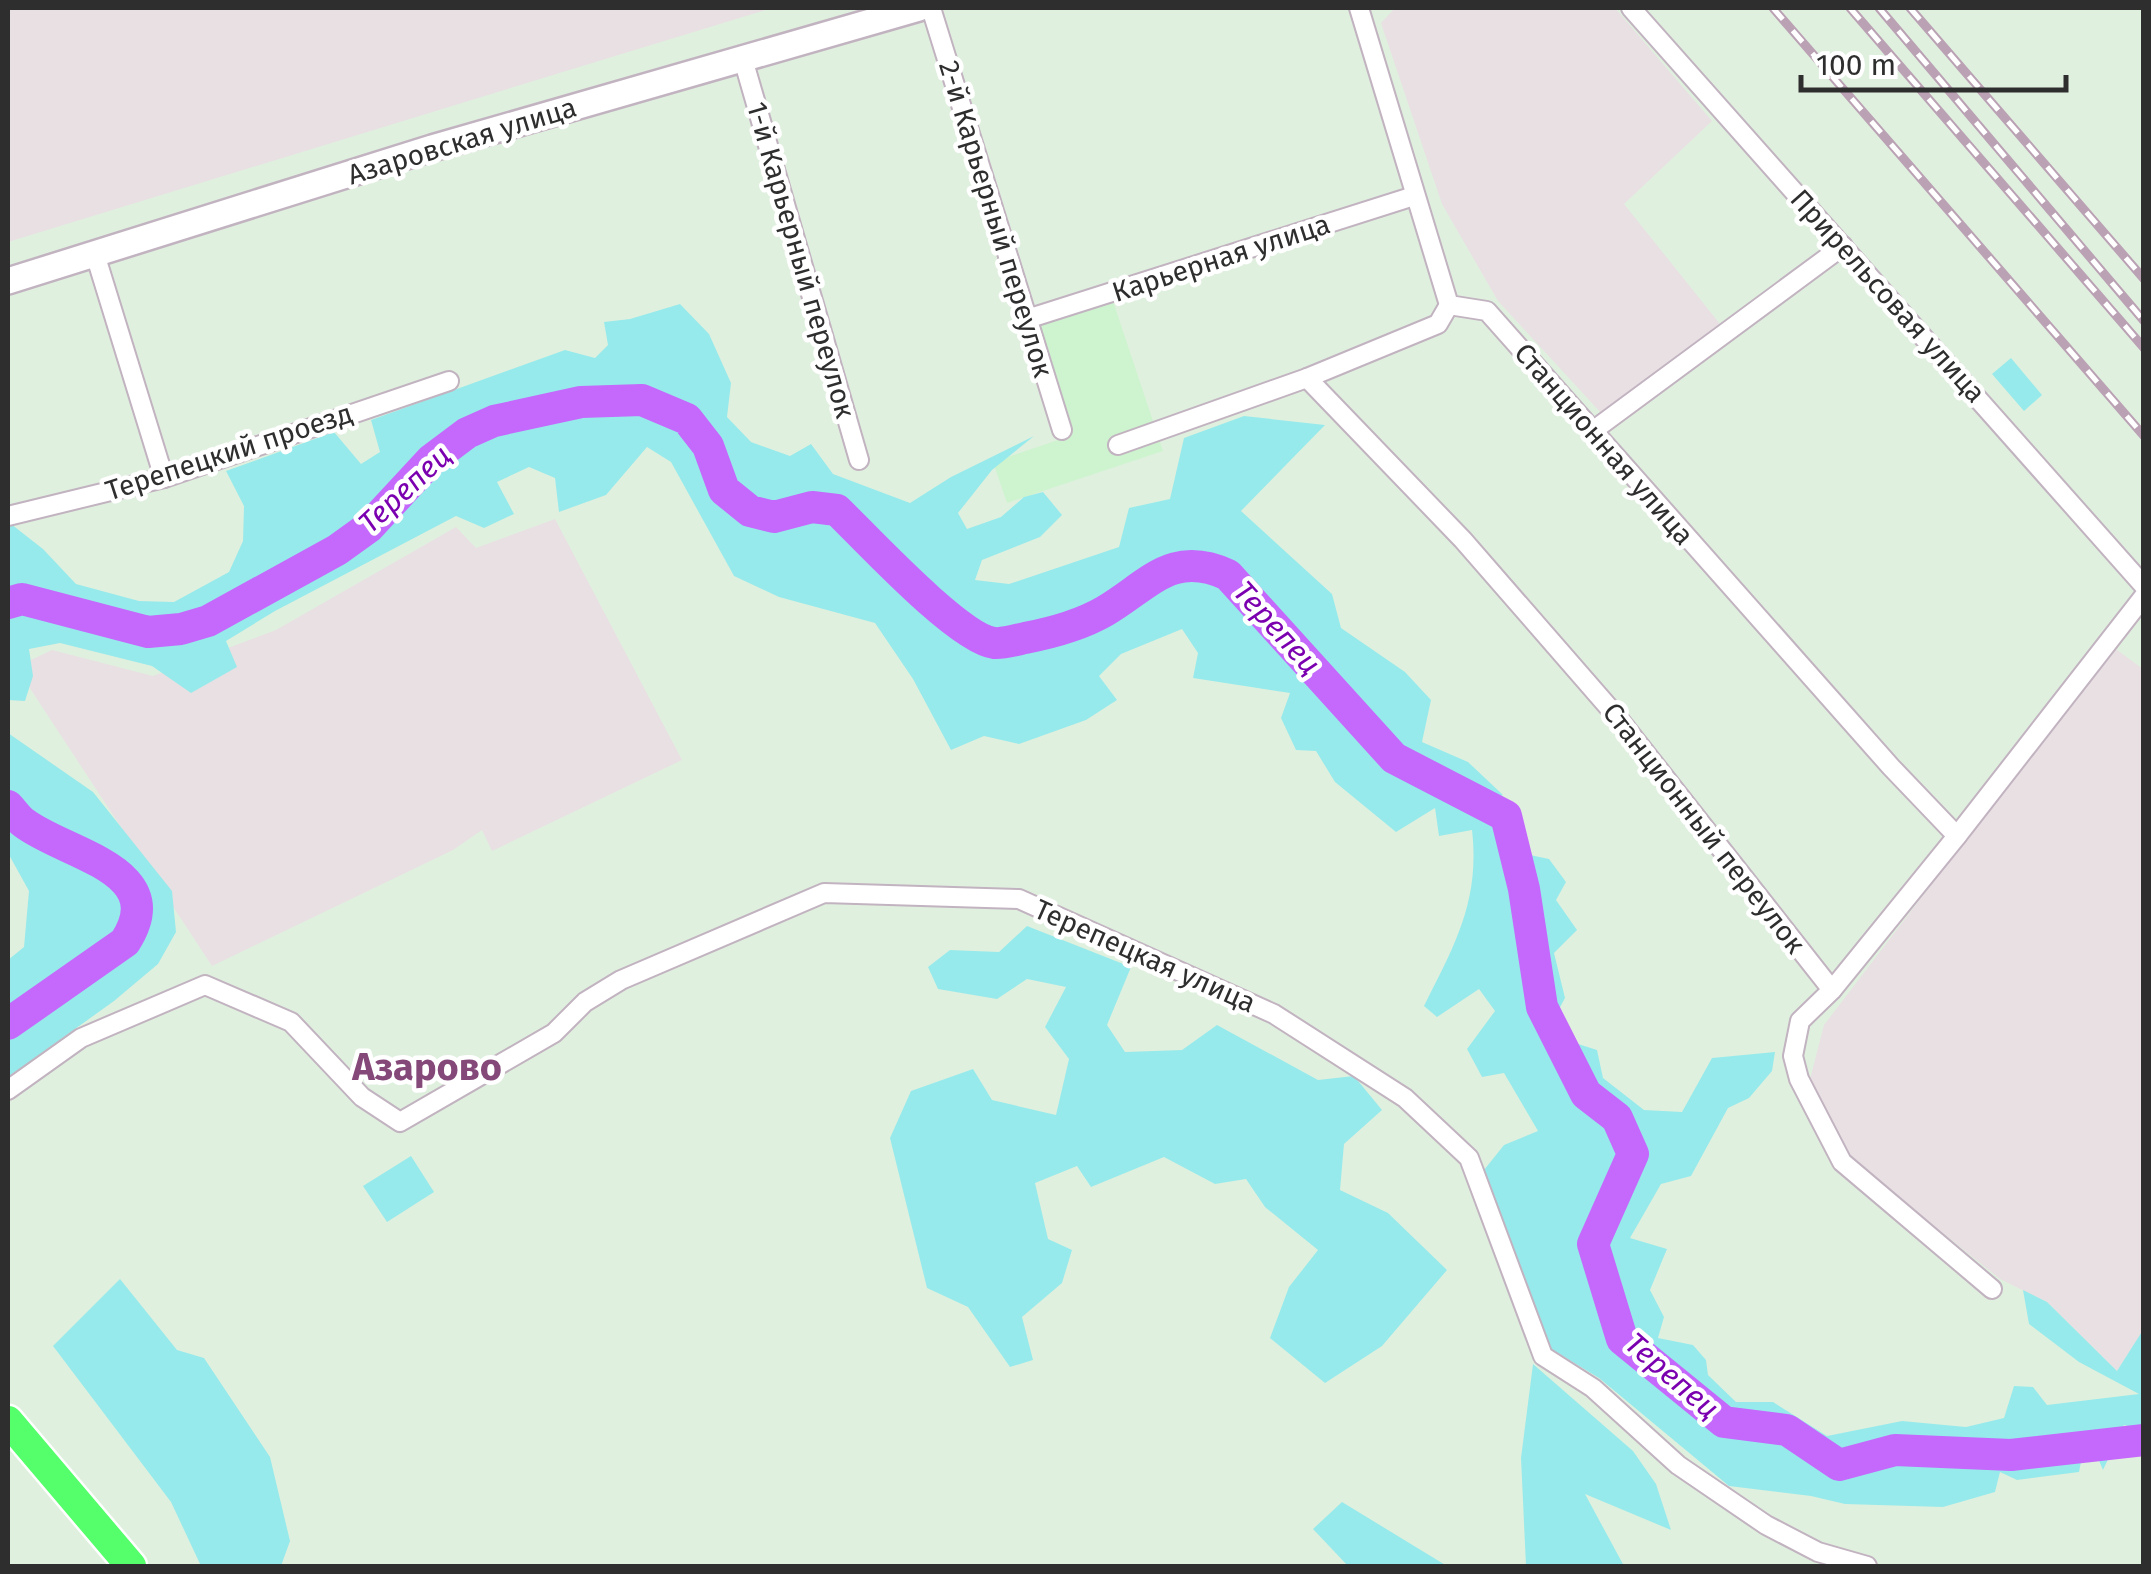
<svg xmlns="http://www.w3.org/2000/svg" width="2151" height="1574" viewBox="0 0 2151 1574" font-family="'Fira Sans',sans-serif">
  <rect width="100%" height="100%" fill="#e0f0df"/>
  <g fill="#e8e0e3">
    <path d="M 8,8 L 772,8 L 8,242 Z"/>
    <path d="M 1395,8 L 1615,8 L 1712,121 L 1624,204 L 1720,324 L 1614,408 L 1602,414 L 1498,301 L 1442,204 L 1381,23 Z"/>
    <path d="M 555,519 L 682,760 L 492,851 L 482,830 L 453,850 L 212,966 L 16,667 L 52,650 L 153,676 L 276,630 L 456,527 L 476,548 Z"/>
    <path d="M 2113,647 L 2143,669 L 2144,1330 L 2117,1371 L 2047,1302 L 2000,1279 L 1847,1156 L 1809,1083 L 1824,1025 Z"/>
  </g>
  <path fill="#cef3cf" d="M 1113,301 L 1163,451 L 1007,503 L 993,462 L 1061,439 L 1025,330 Z"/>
  <g fill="#97eaeb">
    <path d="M 680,304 L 709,334 L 731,383 L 727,417 L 751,442 L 790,456 L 811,444 L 833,474 L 910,503 L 951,477 L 1034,436 L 992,470 L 958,513 L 967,529 L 1001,517 L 1024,497 L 1043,492 L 1062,515 L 1040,537 L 982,560 L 975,580 L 1009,584 L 1119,547 L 1129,508 L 1170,499 L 1184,438 L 1244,416 L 1325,425 L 1241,511 L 1332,594 L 1341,628 L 1405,672 L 1431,700 L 1422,742 L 1468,762 L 1503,795 L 1472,808 L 1495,825 L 1502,849 L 1549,859 L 1566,882 L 1556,900 L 1577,930 L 1554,953 L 1565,998 L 1559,1009 L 1575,1043 L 1597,1050 L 1603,1078 L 1644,1110 L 1682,1112 L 1712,1058 L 1775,1052 L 1772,1071 L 1749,1098 L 1728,1108 L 1691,1176 L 1661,1184 L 1630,1238 L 1667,1249 L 1650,1290 L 1664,1317 L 1658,1338 L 1693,1345 L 1706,1360 L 1708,1375 L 1736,1402 L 1773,1402 L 1827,1436 L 1902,1421 L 1966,1427 L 2004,1418 L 2014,1386 L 2033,1387 L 2047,1405 L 2139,1394 L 2079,1362 L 2029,1324 L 2023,1290 L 2047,1302 L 2117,1371 L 2143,1330 L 2143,1430 L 2124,1425 L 2103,1470 L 2087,1432 L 2079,1472 L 2017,1480 L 2000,1472 L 1995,1492 L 1943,1507 L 1845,1504 L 1811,1496 L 1729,1486 L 1599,1378 L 1548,1347 L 1484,1170 L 1504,1145 L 1538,1131 L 1504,1073 L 1482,1077 L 1467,1049 L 1495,1011 L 1479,989 L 1437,1017 L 1424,1006 C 1455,944 1480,901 1472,830 L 1439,836 L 1435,808 L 1396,832 L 1335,782 L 1316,751 L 1296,750 L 1281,718 L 1290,693 L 1193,678 L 1198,653 L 1182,629 L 1121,654 L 1099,676 L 1117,700 L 1086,720 L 1019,744 L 984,736 L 951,750 L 913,679 L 875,623 L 779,597 L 734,576 L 671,462 L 647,447 L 606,495 L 559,512 L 555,478 L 529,467 L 497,482 L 514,514 L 484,528 L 456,516 L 275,611 L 226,641 L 237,667 L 191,693 L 152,666 L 60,643 L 29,649 L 33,676 L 25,701 L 8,700 L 8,525 L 11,524 L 43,549 L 76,584 L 139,601 L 174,602 L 229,572 L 243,541 L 244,506 L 226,471 L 334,432 L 361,464 L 380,452 L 371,420 L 565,350 L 595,358 L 608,345 L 604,322 L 630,319 Z"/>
    <path d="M 2011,358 L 2042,395 L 2024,411 L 1992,374 Z"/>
    <path d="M 8,733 L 93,792 L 172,891 L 176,932 L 158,964 L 114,1001 L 8,1077 L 8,960 L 24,947 L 29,891 L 8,853 Z"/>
    <path d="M 1027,926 L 1131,967 L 1107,1025 L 1125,1052 L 1182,1050 L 1217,1025 L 1318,1080 L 1354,1076 L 1382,1110 L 1344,1144 L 1340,1190 L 1388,1213 L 1447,1270 L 1382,1346 L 1325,1383 L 1270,1338 L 1289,1287 L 1318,1250 L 1265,1207 L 1246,1179 L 1215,1184 L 1164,1157 L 1091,1187 L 1077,1166 L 1035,1183 L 1048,1239 L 1072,1250 L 1062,1283 L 1022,1317 L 1033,1360 L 1010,1367 L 968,1307 L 927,1288 L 890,1138 L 911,1091 L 973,1069 L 992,1100 L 1056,1115 L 1069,1059 L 1045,1027 L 1066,987 L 1027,979 L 997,999 L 938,989 L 928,967 L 950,950 L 999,952 Z"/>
    <path d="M 411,1156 L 434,1192 L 387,1222 L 363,1186 Z"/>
    <path d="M 120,1279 L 177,1350 L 204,1358 L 270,1457 L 290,1541 L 281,1566 L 201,1566 L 171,1502 L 53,1346 Z"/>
    <path d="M 1533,1364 L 1633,1451 L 1656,1484 L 1671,1530 L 1585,1494 L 1624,1566 L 1526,1566 L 1521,1458 Z"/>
    <path d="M 1342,1502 L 1447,1566 L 1348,1566 L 1313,1529 Z"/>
  </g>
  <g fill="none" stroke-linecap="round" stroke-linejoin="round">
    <g stroke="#c469fb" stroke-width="32">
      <path d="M 8,603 L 22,599 L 148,632 L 181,629 L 208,621 L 337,550 L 369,527 L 431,460 L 467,433 L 494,421 L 581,402 L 642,400 L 687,419 L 708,446 L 724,490 L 750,511 L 774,517 L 812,507 L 837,510 C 867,539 958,638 994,643 C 1003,644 1016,640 1025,638 C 1051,633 1081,625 1105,611 C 1149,585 1172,549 1228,575 L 1394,758 L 1506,816 L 1524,889 L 1542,1007 L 1586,1094 L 1617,1118 L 1633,1154 L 1593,1244 L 1622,1339 L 1724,1422 L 1787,1430 L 1839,1465 L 1895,1450 L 2011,1455 L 2144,1440"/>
      <path d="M 8,806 C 13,811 18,819 24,823 C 66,855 172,869 125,942 L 8,1024"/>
    </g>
    <defs>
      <g id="street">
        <path d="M 931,8 L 1062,430"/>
        <path d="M 1359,8 L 1449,305 L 1487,311 L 1891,767 L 1957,836"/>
        <path d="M 1631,8 L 2144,586"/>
        <path d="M 743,59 L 859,460"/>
        <path d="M 95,254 L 164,478"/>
        <path d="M 1027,319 L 1414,196"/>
        <path d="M 1307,378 L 1463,540 L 1618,718 L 1832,990"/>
        <path d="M 1594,430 L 1843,246"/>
        <path d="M 1118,445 L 1307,378 L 1438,324 L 1449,305"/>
        <path d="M 8,516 L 164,478 L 449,381"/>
        <path d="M 8,1090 L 81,1038 L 205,985 L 291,1022 L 362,1097 L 400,1122 L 554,1033 L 585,1002 L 621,980 L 824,893 L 1019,899 L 1274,1014 L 1405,1098 L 1469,1158 L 1543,1356 L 1593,1388 L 1678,1465 L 1766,1525 L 1818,1552 L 1867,1566"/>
        <path d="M 1992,1289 L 1842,1162 L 1799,1079 L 1793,1056 L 1800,1021 L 1832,990 L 1957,836 L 2144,596"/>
      </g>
      <path id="secondary" d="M 8,281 L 432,148 L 919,8"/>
      <path id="primary" d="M 8,1421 L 131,1566"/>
    </defs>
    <use href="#street" stroke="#c2b3c0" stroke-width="22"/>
    <use href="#secondary" stroke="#c2b3c0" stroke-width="30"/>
    <use href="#primary" stroke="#fff" stroke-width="35"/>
    <use href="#street" stroke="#fff" stroke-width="18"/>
    <use href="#secondary" stroke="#fff" stroke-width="25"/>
    <use href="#primary" stroke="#55ff6b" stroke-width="30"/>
    <defs>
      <g id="rail">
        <path d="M 1773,8 L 2144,436"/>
        <path d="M 1850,8 L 2144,348"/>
        <path d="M 1879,8 L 2144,321"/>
        <path d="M 1910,8 L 2144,279"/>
      </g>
    </defs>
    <use href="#rail" stroke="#baa1b4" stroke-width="9"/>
    <use href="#rail" stroke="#fff" stroke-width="5" stroke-dasharray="15" stroke-linecap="butt"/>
  </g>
  <g text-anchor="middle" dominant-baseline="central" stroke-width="9" stroke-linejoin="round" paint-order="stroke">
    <g font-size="28" fill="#2e2e2e" stroke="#fff">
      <text transform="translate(462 141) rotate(-17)">Азаровская улица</text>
      <text transform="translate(996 219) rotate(73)">2-й Карьерный переулок</text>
      <text transform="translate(1221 258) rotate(-18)">Карьерная улица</text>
      <text transform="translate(801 260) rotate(74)">1-й Карьерный переулок</text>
      <text transform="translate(1888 296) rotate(48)">Прирельсовая улица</text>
      <text transform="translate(1604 444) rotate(49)">Станционная улица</text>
      <text transform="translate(229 452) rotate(-18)">Терепецкий проезд</text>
      <text transform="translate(1704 828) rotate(52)">Станционный переулок</text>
      <text transform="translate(1145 956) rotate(24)">Терепецкая улица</text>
    </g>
    <g font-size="30" font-style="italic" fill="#7b00af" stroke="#fff">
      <text transform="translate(405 489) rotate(-43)">Терепец</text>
      <text transform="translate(1277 628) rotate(48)">Терепец</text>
      <text transform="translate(1672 1376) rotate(41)">Терепец</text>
    </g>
    <g font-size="38" font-weight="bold" fill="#844879" stroke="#fff">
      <text x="427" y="1067">Азарово</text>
    </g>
  </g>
  <rect width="2151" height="1574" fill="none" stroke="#2e2e2e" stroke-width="20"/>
  <path d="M1801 75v15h265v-15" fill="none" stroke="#2e2e2e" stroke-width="5"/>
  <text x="1816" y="75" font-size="30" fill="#2e2e2e" stroke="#ffffff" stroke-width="8" paint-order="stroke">100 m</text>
</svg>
